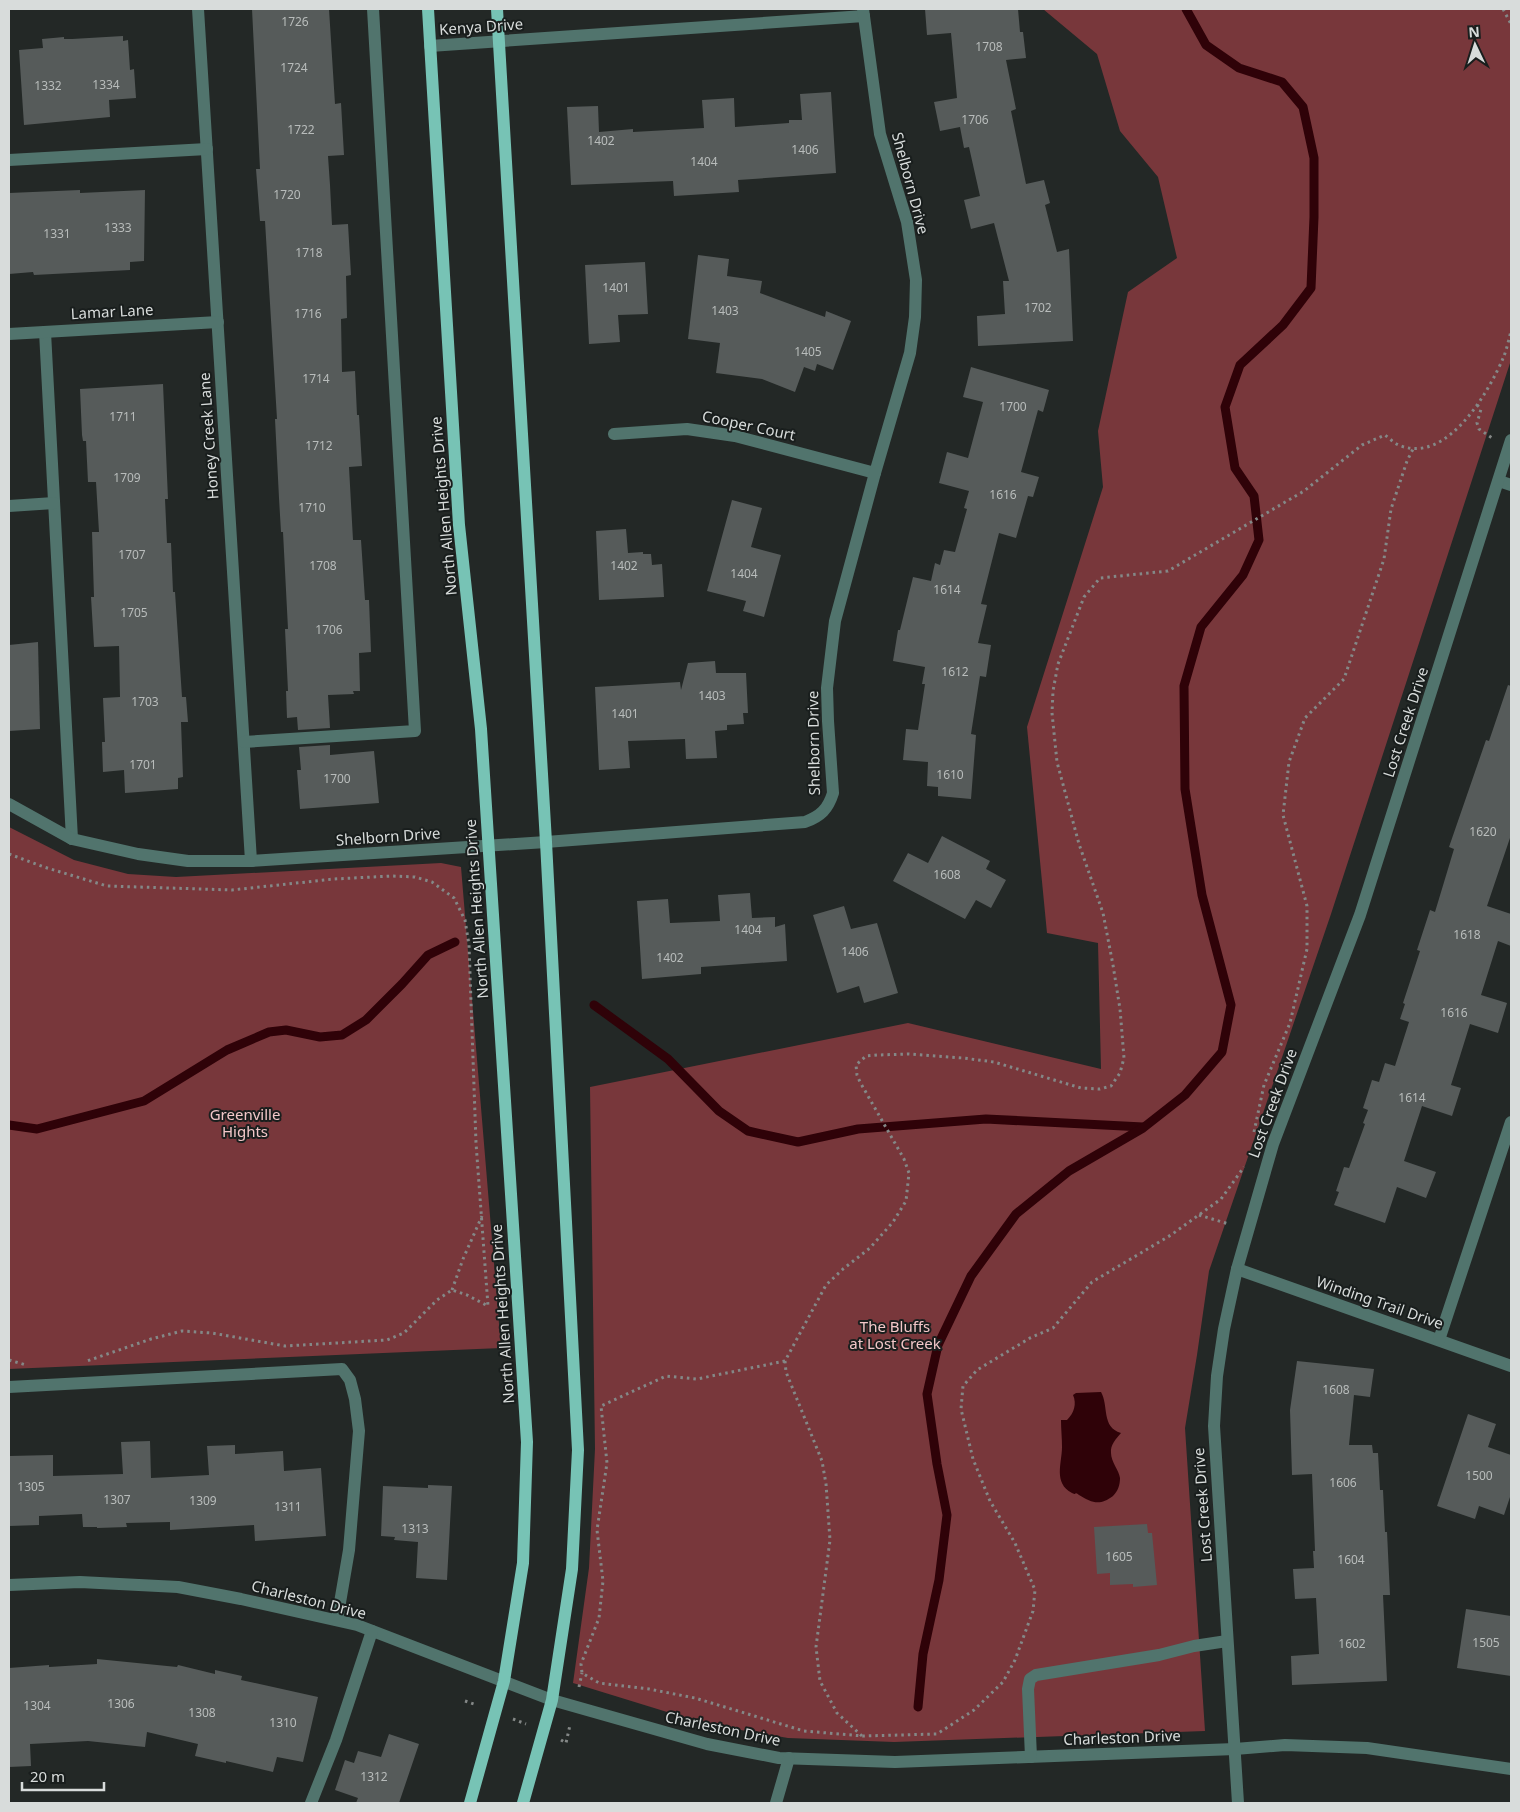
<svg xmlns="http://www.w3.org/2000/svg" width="1520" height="1812" viewBox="0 0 1520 1812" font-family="'Noto Sans',sans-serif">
  <rect width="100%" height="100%" fill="#232826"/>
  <g fill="#78373b">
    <path d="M 1043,9 L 1511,9 L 1511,360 L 1331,914 L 1209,1271 L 1197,1355 L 1185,1428 L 1205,1731 L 894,1742 L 788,1738 L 706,1724 L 573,1683 L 589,1568 L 595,1449 L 590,1087 L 908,1023 L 1101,1069 L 1098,943 L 1047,933 L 1027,727 L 1103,487 L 1098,431 L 1128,292 L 1177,258 L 1158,177 L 1120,131 L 1097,54 Z"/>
    <path d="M 9,827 L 74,860 L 128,874 L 176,877 L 441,863 L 461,867 L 501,1348 L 9,1369 Z"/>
  </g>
  <path fill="#2f0208" d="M 1101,1392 C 1109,1406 1101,1427 1121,1433 C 1116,1439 1110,1445 1111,1453 C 1111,1462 1119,1470 1120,1478 C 1120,1485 1118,1491 1113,1496 C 1100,1506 1092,1503 1079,1495 C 1073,1491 1078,1496 1072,1493 C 1053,1483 1062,1463 1062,1447 C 1062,1438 1061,1429 1061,1420 L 1067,1420 C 1074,1413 1077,1404 1073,1395 L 1076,1393 Z"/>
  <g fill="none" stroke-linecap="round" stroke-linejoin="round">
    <g stroke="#2f0208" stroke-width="9">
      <path d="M 594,1005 L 668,1059 L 719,1111 L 748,1131 L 798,1142 L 858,1129 L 986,1119 L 1143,1127"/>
      <path d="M 9,1125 L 37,1129 L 144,1101 L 227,1050 L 269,1032 L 286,1030 L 320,1037 L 342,1035 L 366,1020 L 402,984 L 428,955 L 455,942"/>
      <path d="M 918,1707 L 923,1654 L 939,1580 L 947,1515 L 937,1464 L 927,1394 L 938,1345 L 971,1276 L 1016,1214 L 1069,1171 L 1143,1128 L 1185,1095 L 1222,1052 L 1231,1005 L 1202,895 L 1185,789 L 1184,686 L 1201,627 L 1243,575 L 1259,540 L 1254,496 L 1235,468 L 1225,407 L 1240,365 L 1283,325 L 1311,288 L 1314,217 L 1314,158 L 1303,107 L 1282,82 L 1239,68 L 1206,45 L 1186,9"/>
    </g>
  </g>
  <g fill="#565b5a">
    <path d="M 252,9 L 329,9 L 335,104 L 341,103 L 344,155 L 328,156 L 330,185 L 332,225 L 348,224 L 351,275 L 346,276 L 347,318 L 341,319 L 342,372 L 355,371 L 357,415 L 359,415 L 362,466 L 349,467 L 353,540 L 361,540 L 365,600 L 369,600 L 371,652 L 359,653 L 360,691 L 353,691 L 354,694 L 328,695 L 330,728 L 298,730 L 297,717 L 287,718 L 286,691 L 288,691 L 285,629 L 288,629 L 283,532 L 281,532 L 279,498 L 275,419 L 277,419 L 265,221 L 260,221 L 256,169 L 260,169 Z"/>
    <path d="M 925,9 L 1018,9 L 1020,32 L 1023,32 L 1026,58 L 1006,60 L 1016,109 L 1011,111 L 1026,184 L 1044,180 L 1050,203 L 1045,205 L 1057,252 L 1069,249 L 1073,341 L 978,346 L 977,316 L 1005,314 L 1003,281 L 1009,281 L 994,223 L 971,229 L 964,200 L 980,196 L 969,147 L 964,148 L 960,127 L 940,131 L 934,102 L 957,98 L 951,33 L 927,35 Z"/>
    <path d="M 123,36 L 123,41 L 128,40 L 130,70 L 134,69 L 136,98 L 109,100 L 110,117 L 24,125 L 19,50 L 43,48 L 42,39 L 64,37 L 64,39 L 72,39 Z"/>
    <path d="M 831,92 L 836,173 L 738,180 L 739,192 L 674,196 L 673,181 L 571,185 L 567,107 L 598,106 L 599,132 L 633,129 L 633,132 L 704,128 L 702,100 L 734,98 L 735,127 L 789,123 L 789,120 L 802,120 L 800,94 Z"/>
    <path d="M 80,190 L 80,193 L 145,190 L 144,261 L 130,262 L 130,270 L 34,275 L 33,272 L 9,274 L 9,193 Z"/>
    <path d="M 698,255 L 729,259 L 727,276 L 762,281 L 760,293 L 825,317 L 826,311 L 851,321 L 833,370 L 817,364 L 815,371 L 804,367 L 795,392 L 762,379 L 716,373 L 720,343 L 688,339 Z"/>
    <path d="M 645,262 L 648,314 L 618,315 L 620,342 L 589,344 L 585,265 Z"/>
    <path d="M 971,367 L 1049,390 L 1043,412 L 1038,410 L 1021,472 L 1039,477 L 1033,497 L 1028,496 L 1016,538 L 999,533 L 981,604 L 987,605 L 978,643 L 991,645 L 986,677 L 980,676 L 971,734 L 976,735 L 971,799 L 938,796 L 938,787 L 927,786 L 928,762 L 903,760 L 906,729 L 918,730 L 925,684 L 922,684 L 925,667 L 893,661 L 898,630 L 900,630 L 913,577 L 931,581 L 935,563 L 940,565 L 944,550 L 955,552 L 967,509 L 964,508 L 969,491 L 939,483 L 947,452 L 968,458 L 983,402 L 963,397 Z"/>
    <path d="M 163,384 L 168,499 L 165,499 L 167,543 L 171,543 L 173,592 L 175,592 L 182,697 L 186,697 L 188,722 L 181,722 L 183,777 L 178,778 L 178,789 L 125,793 L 124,770 L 103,772 L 102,742 L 105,742 L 103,698 L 120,697 L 119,646 L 94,647 L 91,597 L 94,597 L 92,532 L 99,532 L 96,482 L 88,482 L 86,441 L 83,441 L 82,435 L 80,389 Z"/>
    <path d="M 732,500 L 762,508 L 751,547 L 781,555 L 764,617 L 743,611 L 746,601 L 707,591 Z"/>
    <path d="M 626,529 L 628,553 L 643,552 L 643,554 L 651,554 L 652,565 L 662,564 L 664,597 L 599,600 L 596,531 Z"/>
    <path d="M 38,642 L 40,729 L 9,731 L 9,645 Z"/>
    <path d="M 715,661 L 716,673 L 746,673 L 748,713 L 743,713 L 744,724 L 727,725 L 727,730 L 715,731 L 717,758 L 686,759 L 685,739 L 628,741 L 630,768 L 599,770 L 595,687 L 680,682 L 681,690 L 688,663 Z"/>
    <path d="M 1508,685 L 1511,686 L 1511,835 L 1487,906 L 1511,914 L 1511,946 L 1498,941 L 1481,995 L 1507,1003 L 1498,1033 L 1470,1024 L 1451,1085 L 1461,1088 L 1452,1116 L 1422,1106 L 1404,1161 L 1436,1172 L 1426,1198 L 1397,1187 L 1385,1223 L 1334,1205 L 1339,1192 L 1336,1191 L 1344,1167 L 1349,1168 L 1365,1124 L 1363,1123 L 1368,1110 L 1363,1108 L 1372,1080 L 1379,1082 L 1385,1063 L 1395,1066 L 1409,1022 L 1400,1019 L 1405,1004 L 1403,1003 L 1420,951 L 1417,950 L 1430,910 L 1435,912 L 1454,849 L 1449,847 L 1486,740 L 1489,741 Z"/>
    <path d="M 330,745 L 330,755 L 374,751 L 379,803 L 300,809 L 297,770 L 301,770 L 299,747 Z"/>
    <path d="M 942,836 L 990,861 L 986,869 L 1006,880 L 991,908 L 976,900 L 965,919 L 893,881 L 908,853 L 928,863 Z"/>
    <path d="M 750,893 L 752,918 L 775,917 L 775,927 L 785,924 L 787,961 L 701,967 L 701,974 L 642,979 L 637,901 L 668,899 L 670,923 L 720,921 L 718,895 Z"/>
    <path d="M 844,906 L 851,929 L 877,923 L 898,993 L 864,1003 L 859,986 L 837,993 L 813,915 Z"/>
    <path d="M 1297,1361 L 1374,1369 L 1370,1397 L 1354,1395 L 1349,1445 L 1372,1445 L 1373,1453 L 1378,1453 L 1380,1490 L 1383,1490 L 1385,1532 L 1387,1532 L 1390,1595 L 1383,1595 L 1387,1681 L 1292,1685 L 1291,1656 L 1319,1654 L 1316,1598 L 1295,1599 L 1293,1569 L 1314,1568 L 1313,1551 L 1315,1551 L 1312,1474 L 1292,1475 L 1290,1410 Z"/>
    <path d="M 1468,1414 L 1496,1424 L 1488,1447 L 1511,1455 L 1511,1494 L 1504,1515 L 1479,1506 L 1475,1519 L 1437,1506 Z"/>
    <path d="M 150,1441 L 151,1478 L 209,1475 L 207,1446 L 235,1445 L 235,1454 L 283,1451 L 284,1471 L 321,1468 L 326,1536 L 255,1541 L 254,1525 L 170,1530 L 170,1522 L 126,1523 L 127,1527 L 97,1528 L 97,1527 L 83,1527 L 82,1514 L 39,1516 L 39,1525 L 9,1526 L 9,1456 L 53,1455 L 53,1476 L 123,1474 L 121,1442 Z"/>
    <path d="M 428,1485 L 452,1486 L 447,1580 L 416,1578 L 418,1542 L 394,1540 L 395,1537 L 381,1536 L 383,1486 L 428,1488 Z"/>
    <path d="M 1147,1524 L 1148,1533 L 1152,1533 L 1157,1585 L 1133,1587 L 1133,1584 L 1110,1585 L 1110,1573 L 1097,1574 L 1094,1527 Z"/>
    <path d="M 1466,1609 L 1511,1616 L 1511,1676 L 1457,1668 Z"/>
    <path d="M 97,1659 L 177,1667 L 178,1665 L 215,1674 L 215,1670 L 242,1676 L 241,1680 L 318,1697 L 303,1762 L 277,1757 L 273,1772 L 226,1761 L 226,1763 L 195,1756 L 198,1744 L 147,1732 L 145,1747 L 88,1741 L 30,1744 L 31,1766 L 9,1767 L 9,1668 L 49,1665 L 49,1667 L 97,1664 Z"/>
    <path d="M 389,1734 L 419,1744 L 399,1803 L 356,1803 L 358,1798 L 335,1790 L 345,1760 L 354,1763 L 358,1751 L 381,1757 Z"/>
  </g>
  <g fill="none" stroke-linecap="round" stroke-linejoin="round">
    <g stroke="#848887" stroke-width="3" stroke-dasharray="2.5 4" stroke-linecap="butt">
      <path d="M 1503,9 L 1511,24"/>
      <path d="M 1477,405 L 1481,409 L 1477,423 L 1479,429 L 1492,438"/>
      <path d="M 9,854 L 44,867 L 107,886 L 232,890 L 334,879 L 392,876 L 415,877 L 432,882 L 454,898 L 465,920 L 469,945 L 476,1143 L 488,1306 L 467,1295 L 452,1290 L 437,1300 L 404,1333 L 387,1340 L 285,1346 L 212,1333 L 182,1331 L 151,1339 L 87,1361"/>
      <path d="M 1254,1132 L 1264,1085 L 1290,1023 L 1307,949 L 1307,906 L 1283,815 L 1289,762 L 1305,718 L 1344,679 L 1384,559 L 1391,509 L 1407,461 L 1413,449"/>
      <path d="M 1199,1215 L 1229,1224"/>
      <path d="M 452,1290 L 463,1259 L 482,1216"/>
      <path d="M 9,1360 L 26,1365"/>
      <path d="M 785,1361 L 697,1379 L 666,1376 L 601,1406 L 607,1463 L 597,1530 L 603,1581 L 599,1618 L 581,1664 L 582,1673 L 599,1683 L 649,1689 L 695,1698 L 804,1731 L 863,1736 L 937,1734 L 974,1710 L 1003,1682 L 1015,1660 L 1033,1611 L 1035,1590 L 1015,1543 L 990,1501 L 973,1459 L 961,1409 L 963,1386 L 977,1370 L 1030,1338 L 1053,1328 L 1092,1282 L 1171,1235 L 1221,1199 L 1244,1167"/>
      <path d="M 579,1687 L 582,1673"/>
      <path d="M 465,1701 L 477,1705"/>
      <path d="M 513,1719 L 526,1724"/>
      <path d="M 862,1736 L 837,1713 L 820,1681 L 816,1647 L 830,1540 L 826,1484 L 822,1461 L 786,1372 L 785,1361 L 826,1285 L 843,1269 L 870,1248 L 893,1222 L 906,1201 L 909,1173 L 904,1159 L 860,1082 L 857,1075 L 856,1065 L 866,1056 L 877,1055 L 909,1054 L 963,1058 L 994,1062 L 1081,1088 L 1100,1089 L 1111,1086 L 1120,1073 L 1124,1058 L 1120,1009 L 1113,965 L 1103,913 L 1079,844 L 1057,762 L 1052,713 L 1053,691 L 1058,664 L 1084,597 L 1100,578 L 1168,571 L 1304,491 L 1362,445 L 1385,435 C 1390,439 1395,444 1401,446 C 1448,463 1489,392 1504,356 C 1507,348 1509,339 1511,331"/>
      <path d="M 561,1740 L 566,1743 L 570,1725"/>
    </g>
    <g stroke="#51746d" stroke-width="12">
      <path d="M 198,9 L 251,861"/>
      <path d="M 430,46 L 864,16"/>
      <path d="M 9,160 L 207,149"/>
      <path d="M 45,332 L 72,839"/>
      <path d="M 9,334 L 218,322"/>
      <path d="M 614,434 L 687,429 L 735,436 L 875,473"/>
      <path d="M 1499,481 L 1511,485"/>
      <path d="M 9,506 L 54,503"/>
      <path d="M 244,742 L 415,731 L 373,9"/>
      <path d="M 9,804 L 72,839 L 138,854 L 188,861 L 251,861 L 546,842 L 805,822 C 821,816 828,809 833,793 L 828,721 L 827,688 L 835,621 L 875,473 L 910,353 L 915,317 L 916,280 L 907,222 L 880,134 L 863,9"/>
      <path d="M 1237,1269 L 1511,1366"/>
      <path d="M 1439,1340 L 1511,1122"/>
      <path d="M 9,1387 L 342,1369 L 350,1380 L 355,1399 L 359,1431 L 349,1550 L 337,1620"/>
      <path d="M 9,1585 L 80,1582 L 178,1587 L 241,1599 L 357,1625 L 552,1700 L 707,1744 L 779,1758 L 895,1762 L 1235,1749 L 1285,1745 L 1367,1748 L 1511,1769"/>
      <path d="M 1031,1757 L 1028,1689 L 1030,1679 L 1036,1675 L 1159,1655 L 1194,1646 L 1227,1641"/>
      <path d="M 311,1803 L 336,1740 L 372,1631"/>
      <path d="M 776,1803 L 789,1758"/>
      <path d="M 1238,1803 L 1214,1426 L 1217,1376 L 1224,1329 L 1237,1269 L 1273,1144 L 1360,915 L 1511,440"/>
    </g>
    <g stroke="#77c3b5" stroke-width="12">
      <path d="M 428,9 L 459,525 L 481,729 L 527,1442 L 523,1563 L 504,1681 L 470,1803"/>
      <path d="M 497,9 L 546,842 L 578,1450 L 572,1569 L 552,1700 L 523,1803"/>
    </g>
  </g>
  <g text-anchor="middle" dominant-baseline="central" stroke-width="4" stroke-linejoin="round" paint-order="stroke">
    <g font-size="12" fill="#b8bcbb">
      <text x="295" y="21">1726</text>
      <text x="989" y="46">1708</text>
      <text x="294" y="67">1724</text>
      <text x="106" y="84">1334</text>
      <text x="48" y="85">1332</text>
      <text x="975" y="119">1706</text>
      <text x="301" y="129">1722</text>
      <text x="601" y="140">1402</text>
      <text x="805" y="149">1406</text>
      <text x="704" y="161">1404</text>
      <text x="287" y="194">1720</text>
      <text x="118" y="227">1333</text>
      <text x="57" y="233">1331</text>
      <text x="309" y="252">1718</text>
      <text x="616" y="287">1401</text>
      <text x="1038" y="307">1702</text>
      <text x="725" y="310">1403</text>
      <text x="308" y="313">1716</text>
      <text x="808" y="351">1405</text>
      <text x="316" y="378">1714</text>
      <text x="1013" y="406">1700</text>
      <text x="123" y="416">1711</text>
      <text x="319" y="445">1712</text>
      <text x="127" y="477">1709</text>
      <text x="1003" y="494">1616</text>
      <text x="312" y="507">1710</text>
      <text x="132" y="554">1707</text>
      <text x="323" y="565">1708</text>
      <text x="624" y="565">1402</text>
      <text x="744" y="573">1404</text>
      <text x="947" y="589">1614</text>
      <text x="134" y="612">1705</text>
      <text x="329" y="629">1706</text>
      <text x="955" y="671">1612</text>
      <text x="712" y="695">1403</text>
      <text x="145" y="701">1703</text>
      <text x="625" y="713">1401</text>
      <text x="143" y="764">1701</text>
      <text x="950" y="774">1610</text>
      <text x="337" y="778">1700</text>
      <text x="1483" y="831">1620</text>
      <text x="947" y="874">1608</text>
      <text x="748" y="929">1404</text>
      <text x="1467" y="934">1618</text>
      <text x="855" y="951">1406</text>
      <text x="670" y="957">1402</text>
      <text x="1454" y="1012">1616</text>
      <text x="1412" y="1097">1614</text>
      <text x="1336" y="1389">1608</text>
      <text x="1479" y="1475">1500</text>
      <text x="1343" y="1482">1606</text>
      <text x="31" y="1486">1305</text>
      <text x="117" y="1499">1307</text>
      <text x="203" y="1500">1309</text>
      <text x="288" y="1506">1311</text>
      <text x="415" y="1528">1313</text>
      <text x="1119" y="1556">1605</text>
      <text x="1351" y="1559">1604</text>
      <text x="1486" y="1642">1505</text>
      <text x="1352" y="1643">1602</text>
      <text x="121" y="1703">1306</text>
      <text x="37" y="1705">1304</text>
      <text x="202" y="1712">1308</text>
      <text x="283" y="1722">1310</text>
      <text x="374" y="1776">1312</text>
    </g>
    <g font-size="15" fill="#d8dcdb" stroke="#191e1d">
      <text transform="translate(481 26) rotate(-4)">Kenya Drive</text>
      <text transform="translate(911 183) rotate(75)">Shelborn Drive</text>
      <text transform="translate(112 311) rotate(-3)">Lamar Lane</text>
      <text transform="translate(749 425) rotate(12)">Cooper Court</text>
      <text transform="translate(208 436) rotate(-94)">Honey Creek Lane</text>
      <text transform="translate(443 506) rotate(-95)">North Allen Heights Drive</text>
      <text transform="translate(1405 722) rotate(-72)">Lost Creek Drive</text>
      <text transform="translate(813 743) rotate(-91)">Shelborn Drive</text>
      <text transform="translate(388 836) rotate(-4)">Shelborn Drive</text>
      <text transform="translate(476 909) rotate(-94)">North Allen Heights Drive</text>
      <text transform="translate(1272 1103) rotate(-70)">Lost Creek Drive</text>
      <text transform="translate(1380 1302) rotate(19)">Winding Trail Drive</text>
      <text transform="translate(502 1314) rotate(-94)">North Allen Heights Drive</text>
      <text transform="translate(1202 1505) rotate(-94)">Lost Creek Drive</text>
      <text transform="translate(309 1599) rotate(14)">Charleston Drive</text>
      <text transform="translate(723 1728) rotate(12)">Charleston Drive</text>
      <text transform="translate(1122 1737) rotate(-2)">Charleston Drive</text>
    </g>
    <g font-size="15" fill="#f3c7c8" stroke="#191e1d">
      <text x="245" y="1114">Greenville<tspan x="245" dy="17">Hights</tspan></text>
      <text x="895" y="1326">The Bluffs<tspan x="895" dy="17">at Lost Creek</tspan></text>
    </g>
  </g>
  <rect width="1520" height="1812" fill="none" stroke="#d8dcdb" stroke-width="20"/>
  <g transform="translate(1475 45) rotate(356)" stroke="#191e1d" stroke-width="4" paint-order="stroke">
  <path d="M0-4L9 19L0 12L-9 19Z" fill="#d8dcdb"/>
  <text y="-8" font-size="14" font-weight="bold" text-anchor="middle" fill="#d8dcdb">N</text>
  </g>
  <path d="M22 1782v8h82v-8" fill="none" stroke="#d8dcdb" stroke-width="2.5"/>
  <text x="30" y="1782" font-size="15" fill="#d8dcdb" stroke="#191e1d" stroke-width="4" paint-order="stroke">20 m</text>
</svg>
